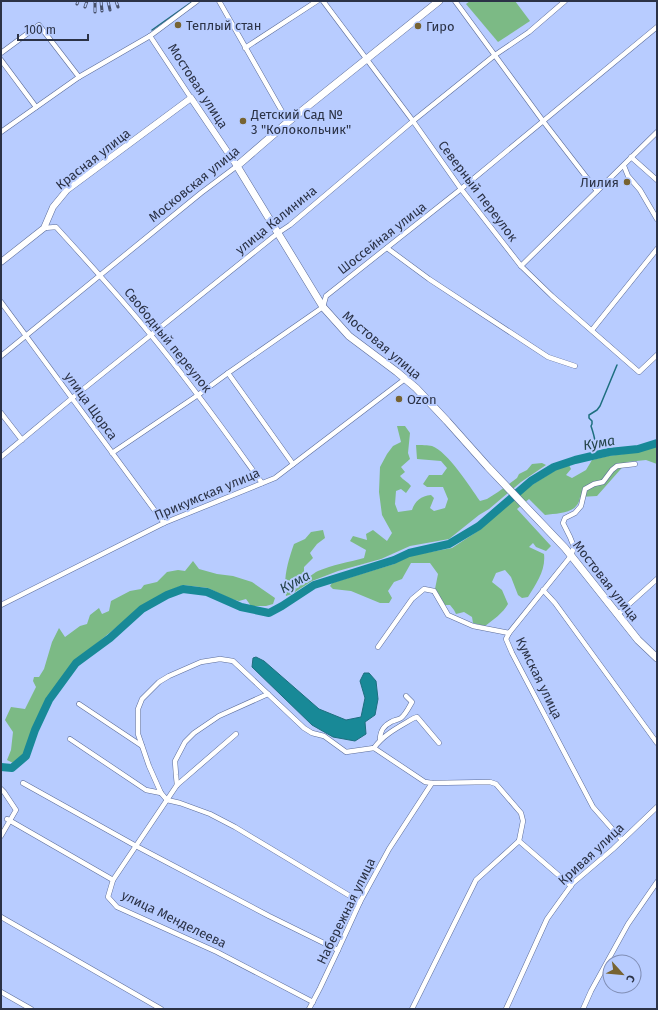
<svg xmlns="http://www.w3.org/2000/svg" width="658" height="1010" viewBox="0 0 658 1010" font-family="'Fira Sans',sans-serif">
  <rect width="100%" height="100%" fill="#b8ccff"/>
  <g fill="#7cba85">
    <path d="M 470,1 L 515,1 L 530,21 L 498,42 L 466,4 Z"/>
    <path d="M 397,426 L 405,426 L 410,433 L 408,453 L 410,459 L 401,467 L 405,472 L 400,476 C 403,480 408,482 411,486 L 406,493 L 401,489 L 396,491 L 395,504 L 398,512 L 412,510 C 415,501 421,496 431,495 L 434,498 L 430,508 L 434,511 L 445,508 L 448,499 L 443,487 L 427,487 L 423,484 L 429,475 L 442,475 L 447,468 L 441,461 L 417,459 L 416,445 C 421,445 428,445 432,446 C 448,452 470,487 480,501 L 487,499 L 498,492 L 517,478 L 519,474 L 527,470 L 532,464 L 542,463 L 546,465 L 521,482 L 489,509 L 479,515 L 449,539 L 410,546 L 381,559 L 338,571 L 312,581 L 292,594 L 286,596 C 283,578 288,561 294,544 L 305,539 L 311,532 L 323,530 L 325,538 L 317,544 L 310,553 L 313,558 L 304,567 L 304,578 C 311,577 312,574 318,571 C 332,565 349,562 364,558 L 366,550 L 350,541 L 353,536 L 367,540 L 366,534 L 373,530 L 387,541 L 392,533 L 382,515 L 379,492 L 380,467 L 387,454 L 393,446 L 401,442 Z"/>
    <path d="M 657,445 L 657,464 L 646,460 L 627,462 L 597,496 L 580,497 C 578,514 559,513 545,515 L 529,499 L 517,509 L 551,546 L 546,551 L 536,547 L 533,543 L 529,547 L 544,554 C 546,570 536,584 528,597 L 522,598 L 518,595 L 511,577 L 505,570 L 496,573 L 492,582 L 502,590 L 508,604 C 503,613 493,620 485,626 L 473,623 L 472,617 L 464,612 L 456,614 L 454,610 L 450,605 L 445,605 L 435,589 L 438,574 L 430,563 L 411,563 L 402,579 L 394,582 L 388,591 L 392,598 L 389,603 L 380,603 L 351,591 L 333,589 L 330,586 L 332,583 L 394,564 L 409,556 L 452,548 L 481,529 L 504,507 L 527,488 L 564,465 L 569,465 L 571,469 L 566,475 L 572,478 L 586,470 L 592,460 L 608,456 L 639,452 Z"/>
    <path d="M 193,561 L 199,569 L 217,574 L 233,576 L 252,582 L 275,598 L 273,604 L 266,606 L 251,606 L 246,599 L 239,601 L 231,599 L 208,588 L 183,585 L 164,593 L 141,607 L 74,662 L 47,699 L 34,727 L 24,754 L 13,763 L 7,760 L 11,750 L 13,732 L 5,720 L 11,707 L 25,709 L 36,687 L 33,681 L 34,677 L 39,677 L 44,669 L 52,642 L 59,628 L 65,637 L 80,626 L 87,624 L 90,615 L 99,608 L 102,614 L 109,611 L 111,601 L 130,591 L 141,589 L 144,585 L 157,582 L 167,572 L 178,570 L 185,571 Z"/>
  </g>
  <path fill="#188997" stroke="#1e6f7f" d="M 256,657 L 264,661 L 319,709 L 346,720 L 361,717 L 365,698 L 360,681 L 364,673 L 369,673 L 376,681 L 378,699 L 375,715 L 365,722 L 366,734 L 355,741 L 333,737 L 312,725 L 252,667 L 253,658 Z"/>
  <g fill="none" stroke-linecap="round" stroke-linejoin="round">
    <g stroke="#1e6f7f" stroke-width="1.5">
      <path d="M 152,30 L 193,1"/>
      <path d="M 655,444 L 657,444"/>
      <path d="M 595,456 C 596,443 595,438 591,426 L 592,424 L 592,421 L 589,418 L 589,415 L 597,410 L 600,406 L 617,365"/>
    </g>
    <path stroke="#188997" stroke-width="8" d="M 1,767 L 12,768 L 26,756 L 35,730 L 49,700 L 76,663 L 110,638 L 142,609 L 167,595 L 183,589 L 207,592 L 241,607 L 269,613 L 282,606 L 314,585 L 394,560 L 409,553 L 449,544 L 479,526 L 531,481 L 554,467 L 575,460 L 609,452 L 638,449 L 657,443"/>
    <defs>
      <g id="minor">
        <path d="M 219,1 L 288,122"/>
        <path d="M 323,1 L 413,121 L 461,189 L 521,266 L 552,296 L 639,372 L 657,355"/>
        <path d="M 455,1 L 543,121 L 597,191"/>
        <path d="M 150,36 L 191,98"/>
        <path d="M 245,48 L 317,1"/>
        <path d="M 1,53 L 39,25 L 79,77"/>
        <path d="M 1,60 L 36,107"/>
        <path d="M 1,132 L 79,77 L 150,36 L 197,1"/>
        <path d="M 631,157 L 657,180"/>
        <path d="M 624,166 L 628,176 L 640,190 L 657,219"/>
        <path d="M 44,228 L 56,227 C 88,262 120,297 150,334 C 190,382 226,433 262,483"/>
        <path d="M 387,248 L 429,279 L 548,357 L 575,366"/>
        <path d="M 521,266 L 657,132"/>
        <path d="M 1,302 L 164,523"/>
        <path d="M 592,330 L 657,249"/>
        <path d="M 1,356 L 201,193 L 237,166"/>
        <path d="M 228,373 L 293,464"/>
        <path d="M 1,413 L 22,440"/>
        <path d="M 112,453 L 198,395 L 228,373 L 323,307 L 326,296 L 461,189 L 657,27"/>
        <path d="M 1,457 L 71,399 L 278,233 L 290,225 L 413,121 L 495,55 L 529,32 L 565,1"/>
        <path d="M 543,590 L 555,603 L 657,743"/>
        <path d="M 1,605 L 164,523 L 275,478 L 405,379"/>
        <path d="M 617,615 L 657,579"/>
        <path d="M 509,633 L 571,556 L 574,547 L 570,537 L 563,523 L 565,518 L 575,513 L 581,506 L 585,489 L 594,484 L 603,482 L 612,470 L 617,466 L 635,464"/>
        <path d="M 378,647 L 412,599 L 424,589 L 434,591 L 448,615 L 473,626 L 509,633 L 506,639 L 512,653 L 593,807 L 622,840"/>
        <path d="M 79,704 L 142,746"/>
        <path d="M 70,739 L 146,790 L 161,793"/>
        <path d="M 380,740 C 380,731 383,726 391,722 C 394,720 398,720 401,718 C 406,714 409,707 412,702 L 406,696"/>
        <path d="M 374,748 L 425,782 L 432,783 L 490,782 L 496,784 L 521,813 L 523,821 L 519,841 L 571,886"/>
        <path d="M 23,783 L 136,846 L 269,916 L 338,950"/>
        <path d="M 177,785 L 176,775 L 175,761 L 185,742 L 194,733 L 219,716 L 268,694"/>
        <path d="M 1,789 L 4,792 L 16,810 L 1,836"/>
        <path d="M 7,819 L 113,880 L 108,897 L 117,907 L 217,952 L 313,1002"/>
        <path d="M 113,880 L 177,785 L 236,734"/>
        <path d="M 360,902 L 235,827 L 210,814 L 180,803 L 167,800 L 161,793 L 149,766 L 138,734 L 138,709 L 142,699 L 159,682 L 169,676 L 201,662 L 220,659 L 233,661 L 304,728 L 312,733 L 324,736 L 346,752 L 374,748 C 384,734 399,727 414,718 L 417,717 L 439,743"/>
        <path d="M 1,917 L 161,1009"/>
        <path d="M 1,992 L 31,1009"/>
        <path d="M 309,1009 L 320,988 L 338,950 L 360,902 L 389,849 L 432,783"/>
        <path d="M 412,1009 L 476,880 L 519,841"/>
        <path d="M 506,1009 L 547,919 L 557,905 L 573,883 L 613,849 L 657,807"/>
        <path d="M 583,1009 L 591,991 L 628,924 L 657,882"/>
      </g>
      <path id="tertiary" d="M 1,262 L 44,228 L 53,207 L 67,190 L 191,98 L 237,166"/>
      <path id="secondary" d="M 439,1 L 288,122 L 237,166 L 323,307 L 349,336 L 397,372 L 416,388 L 447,421 L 488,467 L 565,548 L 638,640 L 657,658"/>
    </defs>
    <use href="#minor" stroke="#5c6d9a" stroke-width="5.5"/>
    <use href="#tertiary" stroke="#5c6d9a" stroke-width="7"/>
    <use href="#secondary" stroke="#5c6d9a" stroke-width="8"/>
    <use href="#minor" stroke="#fff" stroke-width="4.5"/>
    <use href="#tertiary" stroke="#fff" stroke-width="6"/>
    <use href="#secondary" stroke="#fff" stroke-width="7"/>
    <defs>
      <g id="rail">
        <path d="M 101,1 L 102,11"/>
        <path d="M 108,1 L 110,10"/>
        <path d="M 116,1 L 118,7"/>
        <path d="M 77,4 L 78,1"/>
        <path d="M 85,7 L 87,1"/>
        <path d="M 95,12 L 95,1"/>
      </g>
    </defs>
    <use href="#rail" stroke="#47506a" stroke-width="3"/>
    <use href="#rail" stroke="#b8ccff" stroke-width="1.5" stroke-dasharray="4.5" stroke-linecap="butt"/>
  </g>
  <g fill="#776332" stroke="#b8ccff" stroke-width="1.5">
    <circle cx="178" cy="25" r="4"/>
    <circle cx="418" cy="26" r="4"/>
    <circle cx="243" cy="121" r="4"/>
    <circle cx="627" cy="182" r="4"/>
    <circle cx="399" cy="399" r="4"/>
  </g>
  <g text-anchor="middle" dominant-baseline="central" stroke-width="4" stroke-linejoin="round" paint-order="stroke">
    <g font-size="13" fill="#2b3246" stroke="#b8ccff" text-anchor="start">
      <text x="186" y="25">Теплый стан</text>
      <text x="426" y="26">Гиро</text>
      <text x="251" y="114">Детский Сад №<tspan x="251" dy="15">3 "Колокольчик"</tspan></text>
      <text x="619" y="182" text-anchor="end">Лилия</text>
      <text x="407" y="399">Ozon</text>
    </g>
    <g font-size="13" fill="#2b3246" stroke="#b8ccff">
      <text transform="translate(198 86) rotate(57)">Мостовая улица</text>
      <text transform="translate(93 159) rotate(-38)">Красная улица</text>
      <text transform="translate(194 184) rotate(-39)">Московская улица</text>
      <text transform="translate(478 191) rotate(53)">Северный переулок</text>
      <text transform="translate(276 220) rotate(-39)">улица Калинина</text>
      <text transform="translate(382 238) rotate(-38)">Шоссейная улица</text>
      <text transform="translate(168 340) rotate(51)">Свободный переулок</text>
      <text transform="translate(382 345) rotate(40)">Мостовая улица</text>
      <text transform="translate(91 406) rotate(54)">улица Щорса</text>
      <text transform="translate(207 494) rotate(-23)">Прикумская улица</text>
      <text transform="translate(606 581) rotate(52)">Мостовая улица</text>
      <text transform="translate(539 678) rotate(64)">Кумская улица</text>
      <text transform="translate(591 854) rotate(-43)">Кривая улица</text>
      <text transform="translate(346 911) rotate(-64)">Набережная улица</text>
      <text transform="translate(174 919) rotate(26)">улица Менделеева</text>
    </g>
    <g font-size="14" font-style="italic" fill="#244348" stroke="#b8ccff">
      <text transform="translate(599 443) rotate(-10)">Кума</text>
      <text transform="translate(295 582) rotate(-29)">Кума</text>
    </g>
  </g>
  <rect width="658" height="1010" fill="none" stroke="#2b3246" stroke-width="4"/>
  <g transform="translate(622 974) rotate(117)"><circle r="19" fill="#b8ccff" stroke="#808eb5"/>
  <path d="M0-3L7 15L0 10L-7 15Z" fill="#776332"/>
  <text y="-6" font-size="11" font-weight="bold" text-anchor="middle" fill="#2b3246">С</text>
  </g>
  <path d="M18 34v6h70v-6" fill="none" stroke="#2b3246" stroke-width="2"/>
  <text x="24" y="34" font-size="12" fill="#2b3246" stroke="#b8ccff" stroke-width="3" paint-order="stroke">100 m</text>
</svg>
